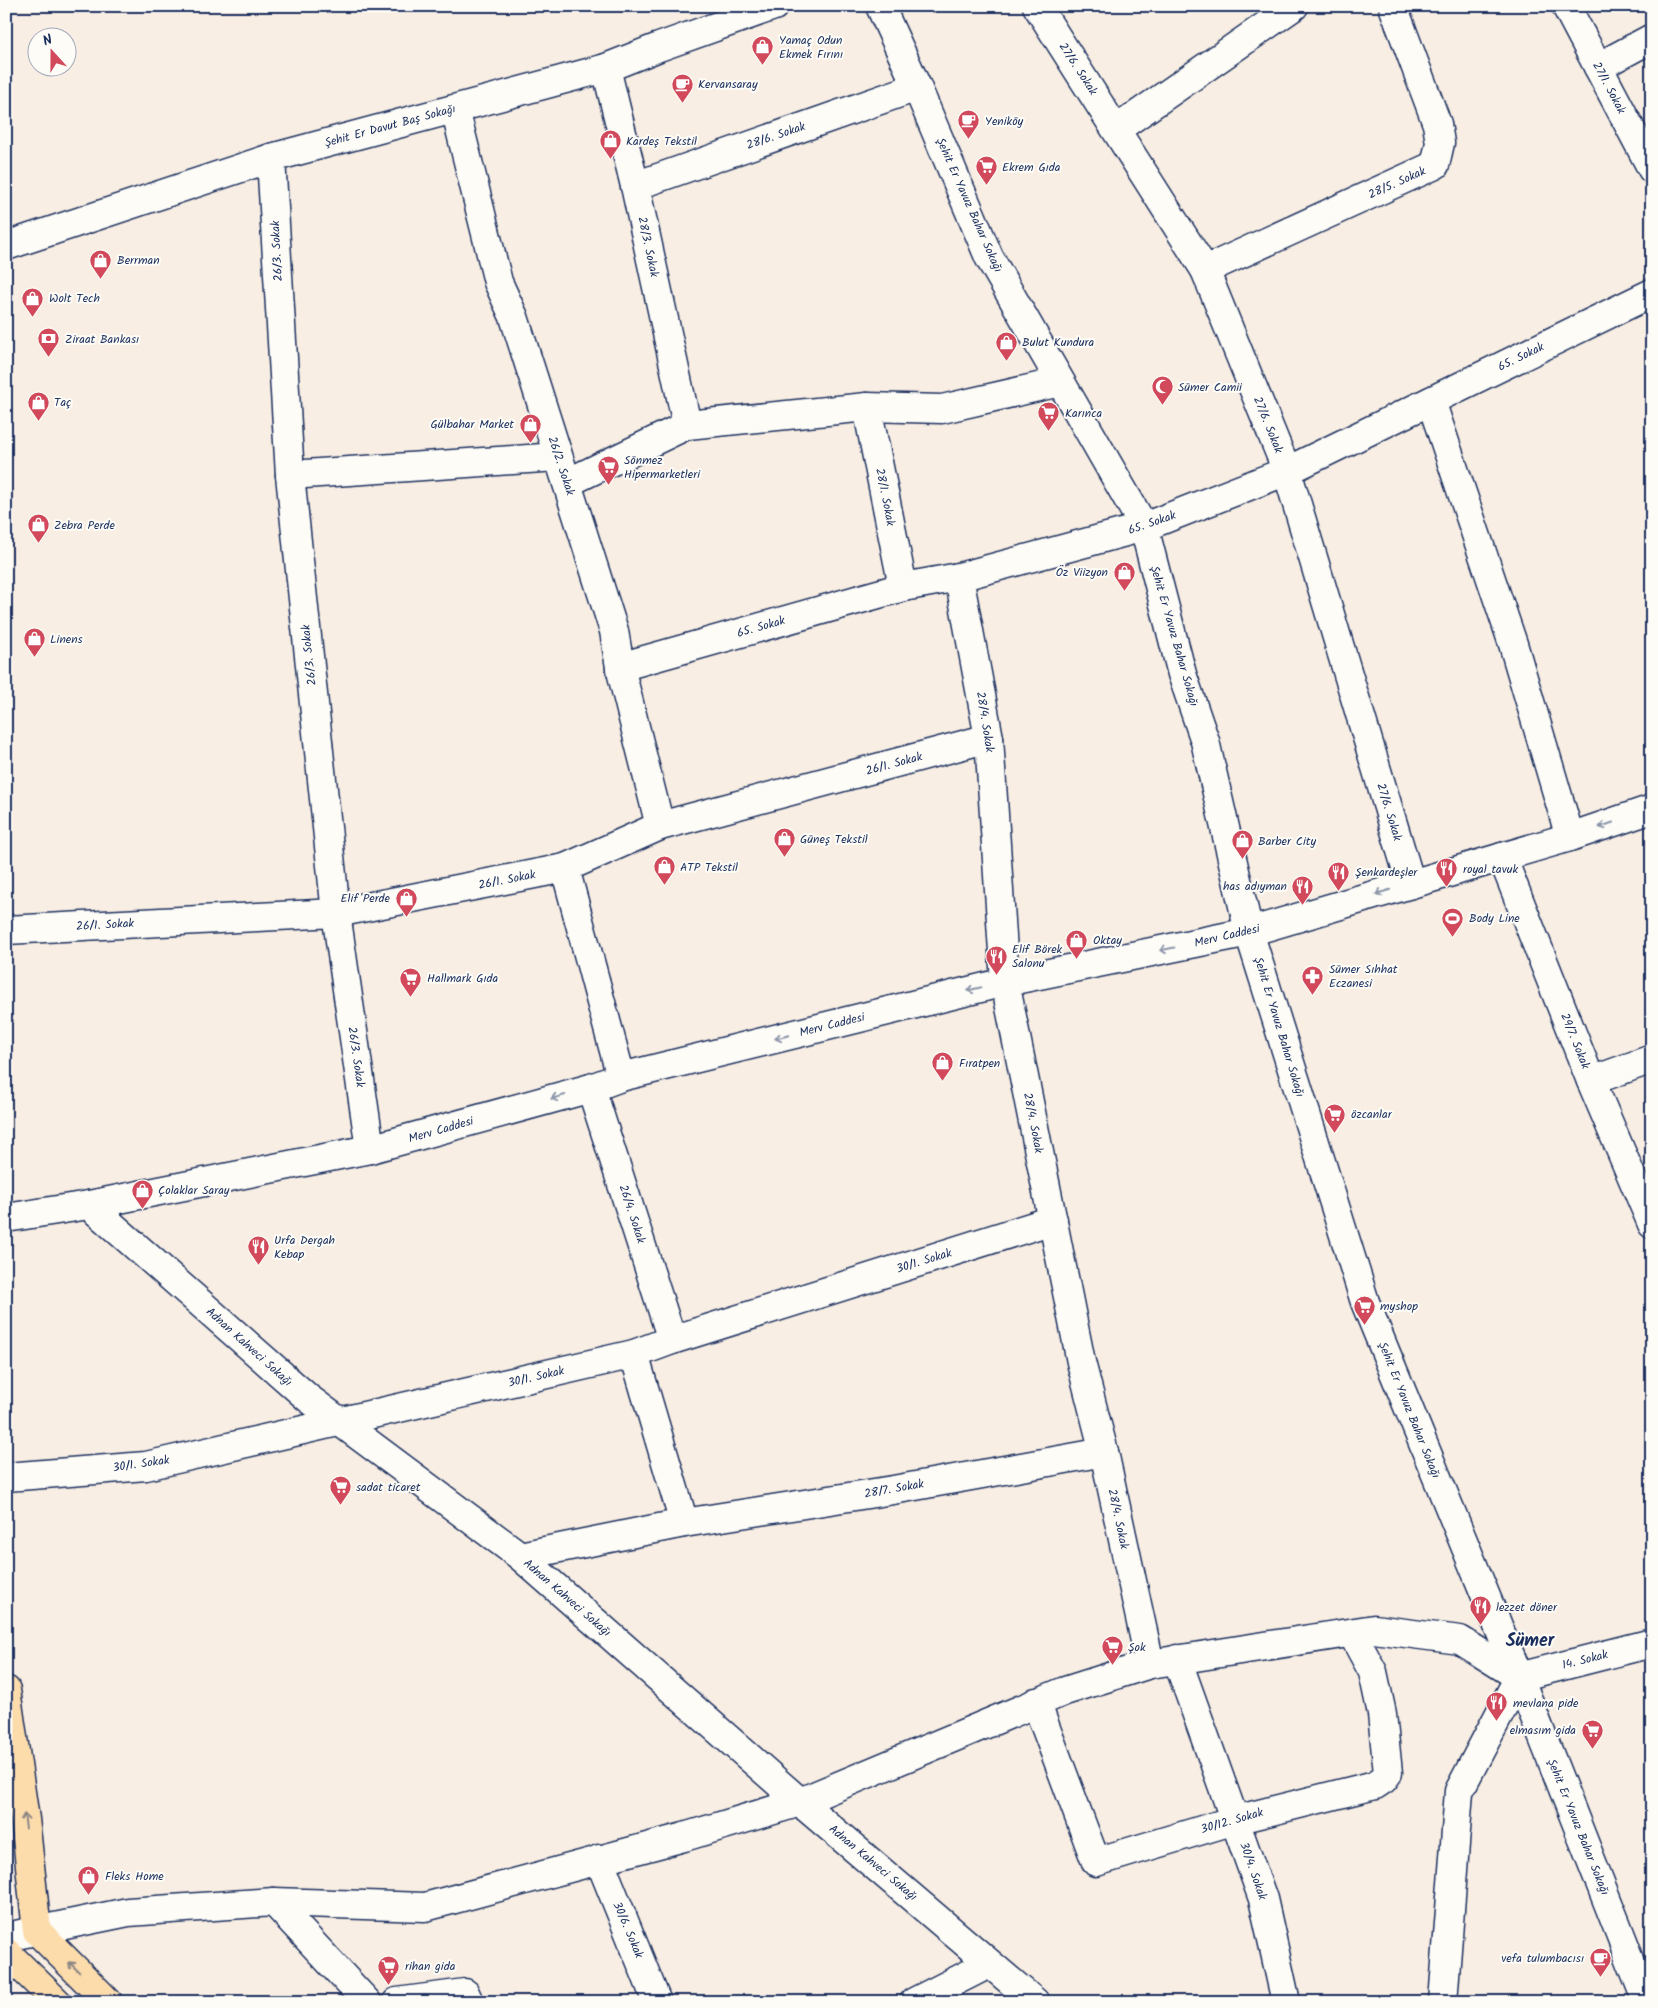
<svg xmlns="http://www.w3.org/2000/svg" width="1658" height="2008" viewBox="0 0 1658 2008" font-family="Kalam,sans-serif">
  <rect width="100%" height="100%" fill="#f8eee3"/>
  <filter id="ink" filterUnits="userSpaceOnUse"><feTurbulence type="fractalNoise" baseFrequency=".02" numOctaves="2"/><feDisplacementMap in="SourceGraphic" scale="10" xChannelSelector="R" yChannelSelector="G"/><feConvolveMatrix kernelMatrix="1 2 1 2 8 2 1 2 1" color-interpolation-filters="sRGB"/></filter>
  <g filter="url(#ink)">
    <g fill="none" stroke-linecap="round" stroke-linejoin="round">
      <defs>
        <g id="minor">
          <path d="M 880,6 L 917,87 L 989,257 L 1144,527 L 1182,674 L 1205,741 L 1249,932 L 1365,1302 L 1519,1677 L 1647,2002"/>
          <path d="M 1037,6 L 1205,270 L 1287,471 L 1411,884"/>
          <path d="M 1566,6 L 1652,169"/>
          <path d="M 1598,67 L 1652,38"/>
          <path d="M 606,68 L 635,186 L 687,425"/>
          <path d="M 455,109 L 498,282 L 514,317 L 614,631 L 620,667 L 660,826"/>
          <path d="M 1117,129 L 1294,6"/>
          <path d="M 271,158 L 290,475 L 336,913 L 370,1149"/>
          <path d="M 635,186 L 917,87"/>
          <path d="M 6,246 L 271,158 L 606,68 L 659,47 L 774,6"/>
          <path d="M 1205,270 L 1435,165 L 1440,143 L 1437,124 L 1393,6"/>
          <path d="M 1431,401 L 1513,644 L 1570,837"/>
          <path d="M 867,407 L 903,587"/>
          <path d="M 290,475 L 558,457"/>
          <path d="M 567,483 L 687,425 L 867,407 L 942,409 L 1060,382"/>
          <path d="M 959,577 L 989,738 L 1005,982 L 1081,1362 L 1104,1452 L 1150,1664"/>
          <path d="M 620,667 L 903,587 L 959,577 L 1144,527 L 1287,471 L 1652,293"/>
          <path d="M 1502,857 L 1591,1081 L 1652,1224"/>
          <path d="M 565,868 L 621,1077"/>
          <path d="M 6,930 L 336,913 L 565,868 L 660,826 L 989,738"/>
          <path d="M 1591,1081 L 1652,1059"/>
          <path d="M 591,1088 L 672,1340"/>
          <path d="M 89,1205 L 308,1398 L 520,1556 L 800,1802 L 1035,2002"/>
          <path d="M 6,1477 L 146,1466 L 634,1354 L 672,1340 L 1053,1220"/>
          <path d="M 684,1523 L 893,1490 L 1104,1452"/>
          <path d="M 520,1556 L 684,1523 L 634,1354"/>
          <path d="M 1177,1659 L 1263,1899 L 1286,2002"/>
          <path d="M 1519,1677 L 1652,1643"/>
          <path d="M 1036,1702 L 1096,1862 L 1235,1820 L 1375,1785 L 1384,1779 L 1388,1773 L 1382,1714 L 1373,1672 L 1352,1633"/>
          <path d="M 599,1859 L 657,2002"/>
          <path d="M 274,1902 L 367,2002"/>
          <path d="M 6,1937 L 128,1912 L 274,1902 L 425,1907 L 684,1837 L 800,1802 L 1065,1691 L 1150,1664 L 1374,1629 L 1460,1640 L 1519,1677"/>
          <path d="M 397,2002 L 465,1993 L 469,2002"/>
          <path d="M 914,2002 L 989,1964"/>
          <path d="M 1443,2002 L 1459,1791 L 1519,1677"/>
        </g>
        <path id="secondary" d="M 6,1218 L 89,1205 L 370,1149 L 591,1088 L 621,1077 L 1005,982 L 1249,932 L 1570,837 L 1652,809"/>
        <g id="primary">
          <path d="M 6,1690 L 25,1819 L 37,1931 L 108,2002"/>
          <path d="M 6,1952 L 57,2002"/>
        </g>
      </defs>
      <use href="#minor" stroke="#1b2f5e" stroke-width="31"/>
      <use href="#secondary" stroke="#1b2f5e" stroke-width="31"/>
      <use href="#primary" stroke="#1b2f5e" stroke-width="31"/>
      <use href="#minor" stroke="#fdfcf7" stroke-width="28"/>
      <use href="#secondary" stroke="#fdfcf7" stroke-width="28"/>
      <use href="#primary" stroke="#fddcac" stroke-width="28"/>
    </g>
    <defs><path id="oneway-shaft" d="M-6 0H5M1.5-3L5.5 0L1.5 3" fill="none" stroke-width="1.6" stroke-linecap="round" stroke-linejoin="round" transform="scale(1.25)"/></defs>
    <g stroke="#8c96aa">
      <use href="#oneway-shaft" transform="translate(1606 825) rotate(161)"/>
      <use href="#oneway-shaft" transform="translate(1383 892) rotate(163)"/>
      <use href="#oneway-shaft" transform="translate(1167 949) rotate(169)"/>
      <use href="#oneway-shaft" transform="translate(974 989) rotate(166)"/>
      <use href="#oneway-shaft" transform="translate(782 1037) rotate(166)"/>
      <use href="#oneway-shaft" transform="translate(558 1097) rotate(164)"/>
    </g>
    <g stroke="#8c8685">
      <use href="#oneway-shaft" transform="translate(25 1821) rotate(-97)"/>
      <use href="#oneway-shaft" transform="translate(74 1967) rotate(-135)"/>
    </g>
  </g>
  <defs>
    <symbol id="shop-pin" viewBox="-11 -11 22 30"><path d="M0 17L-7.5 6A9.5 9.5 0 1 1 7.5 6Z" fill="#d1495b" stroke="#fdfcf7"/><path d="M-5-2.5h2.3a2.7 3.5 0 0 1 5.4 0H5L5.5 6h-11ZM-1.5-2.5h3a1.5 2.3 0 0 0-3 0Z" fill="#fff"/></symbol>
    <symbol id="cafe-pin" viewBox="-11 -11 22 30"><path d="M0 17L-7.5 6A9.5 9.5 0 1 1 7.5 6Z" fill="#d1495b" stroke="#fdfcf7"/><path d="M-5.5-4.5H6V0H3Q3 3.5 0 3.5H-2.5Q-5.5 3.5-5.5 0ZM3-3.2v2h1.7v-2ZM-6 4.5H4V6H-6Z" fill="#fff"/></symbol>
    <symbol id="supermarket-pin" viewBox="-11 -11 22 30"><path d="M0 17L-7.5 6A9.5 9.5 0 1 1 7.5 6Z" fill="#d1495b" stroke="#fdfcf7"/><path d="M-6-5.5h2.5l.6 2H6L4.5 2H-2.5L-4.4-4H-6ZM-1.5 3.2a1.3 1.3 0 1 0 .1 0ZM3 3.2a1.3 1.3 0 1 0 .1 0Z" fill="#fff"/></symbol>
    <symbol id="bank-pin" viewBox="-11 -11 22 30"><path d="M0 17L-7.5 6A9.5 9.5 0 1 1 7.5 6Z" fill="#d1495b" stroke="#fdfcf7"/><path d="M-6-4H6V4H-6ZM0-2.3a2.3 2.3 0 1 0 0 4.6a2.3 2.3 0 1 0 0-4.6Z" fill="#fff"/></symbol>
    <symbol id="mosque-pin" viewBox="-11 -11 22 30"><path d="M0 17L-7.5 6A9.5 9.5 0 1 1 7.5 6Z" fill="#d1495b" stroke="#fdfcf7"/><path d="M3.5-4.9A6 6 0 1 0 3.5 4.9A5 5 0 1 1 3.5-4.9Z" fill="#fff"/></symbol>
    <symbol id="restaurant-pin" viewBox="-11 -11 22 30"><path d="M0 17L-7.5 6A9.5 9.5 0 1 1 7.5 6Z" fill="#d1495b" stroke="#fdfcf7"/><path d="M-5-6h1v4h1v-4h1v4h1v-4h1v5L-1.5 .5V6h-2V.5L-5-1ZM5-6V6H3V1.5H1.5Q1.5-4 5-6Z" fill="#fff"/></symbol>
    <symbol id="stadium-pin" viewBox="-11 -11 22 30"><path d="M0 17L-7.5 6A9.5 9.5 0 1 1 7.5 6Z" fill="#d1495b" stroke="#fdfcf7"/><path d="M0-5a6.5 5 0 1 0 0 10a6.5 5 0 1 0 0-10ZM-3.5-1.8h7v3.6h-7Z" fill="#fff"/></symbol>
    <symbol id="pharmacy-pin" viewBox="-11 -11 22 30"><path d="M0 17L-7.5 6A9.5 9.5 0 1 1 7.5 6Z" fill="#d1495b" stroke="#fdfcf7"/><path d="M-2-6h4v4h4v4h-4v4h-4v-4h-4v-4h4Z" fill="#fff"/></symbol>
  </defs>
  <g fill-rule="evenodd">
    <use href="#shop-pin" x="750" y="34" width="25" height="34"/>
    <use href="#cafe-pin" x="670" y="72" width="25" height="34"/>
    <use href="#cafe-pin" x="956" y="108" width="25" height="34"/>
    <use href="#shop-pin" x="598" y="128" width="25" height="34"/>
    <use href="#supermarket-pin" x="974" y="154" width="25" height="34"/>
    <use href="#shop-pin" x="88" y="248" width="25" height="34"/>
    <use href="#shop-pin" x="20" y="286" width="25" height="34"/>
    <use href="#bank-pin" x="36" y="326" width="25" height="34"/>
    <use href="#shop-pin" x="994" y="330" width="25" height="34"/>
    <use href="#mosque-pin" x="1150" y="374" width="25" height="34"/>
    <use href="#shop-pin" x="26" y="390" width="25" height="34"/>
    <use href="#supermarket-pin" x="1036" y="400" width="25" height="34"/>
    <use href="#shop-pin" x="518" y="412" width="25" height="34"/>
    <use href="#supermarket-pin" x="596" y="454" width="25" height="34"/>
    <use href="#shop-pin" x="26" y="512" width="25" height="34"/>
    <use href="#shop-pin" x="1112" y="560" width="25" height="34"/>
    <use href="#shop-pin" x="22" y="626" width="25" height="34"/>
    <use href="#shop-pin" x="772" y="826" width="25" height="34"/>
    <use href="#shop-pin" x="1230" y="828" width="25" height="34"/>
    <use href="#shop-pin" x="652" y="854" width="25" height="34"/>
    <use href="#restaurant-pin" x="1434" y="856" width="25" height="34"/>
    <use href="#restaurant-pin" x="1326" y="860" width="25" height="34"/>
    <use href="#restaurant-pin" x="1290" y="874" width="25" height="34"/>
    <use href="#shop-pin" x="394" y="886" width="25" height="34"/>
    <use href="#stadium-pin" x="1440" y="906" width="25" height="34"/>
    <use href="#shop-pin" x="1064" y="928" width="25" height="34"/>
    <use href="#restaurant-pin" x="984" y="944" width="25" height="34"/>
    <use href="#pharmacy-pin" x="1300" y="964" width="25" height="34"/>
    <use href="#supermarket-pin" x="398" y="966" width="25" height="34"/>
    <use href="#shop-pin" x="930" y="1050" width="25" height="34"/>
    <use href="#supermarket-pin" x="1322" y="1102" width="25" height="34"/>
    <use href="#shop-pin" x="130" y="1178" width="25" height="34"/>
    <use href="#restaurant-pin" x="246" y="1234" width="25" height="34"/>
    <use href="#supermarket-pin" x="1352" y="1294" width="25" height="34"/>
    <use href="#supermarket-pin" x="328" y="1474" width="25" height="34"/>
    <use href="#restaurant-pin" x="1468" y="1594" width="25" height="34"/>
    <use href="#supermarket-pin" x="1100" y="1634" width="25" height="34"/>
    <use href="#restaurant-pin" x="1484" y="1690" width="25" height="34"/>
    <use href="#supermarket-pin" x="1580" y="1718" width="25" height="34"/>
    <use href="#shop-pin" x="76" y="1864" width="25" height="34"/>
    <use href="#cafe-pin" x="1588" y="1946" width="25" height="34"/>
    <use href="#supermarket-pin" x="376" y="1954" width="25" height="34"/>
  </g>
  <g text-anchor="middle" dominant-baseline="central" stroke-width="4" stroke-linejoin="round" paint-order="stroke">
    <g font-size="12" fill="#1b2f5e" stroke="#fdfcf7" text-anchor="start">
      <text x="779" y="40">Yamaç Odun<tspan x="779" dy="14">Ekmek Fırını</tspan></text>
      <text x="698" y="84">Kervansaray</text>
      <text x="985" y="121">Yeniköy</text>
      <text x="626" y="141">Kardeş Tekstil</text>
      <text x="1002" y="167">Ekrem Gıda</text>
      <text x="117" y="260">Berrman</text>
      <text x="49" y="298">Wolt Tech</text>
      <text x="65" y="339">Ziraat Bankası</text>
      <text x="1022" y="342">Bulut Kundura</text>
      <text x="1178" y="387">Sümer Camii</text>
      <text x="54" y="402">Taç</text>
      <text x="1065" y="413">Karınca</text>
      <text x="514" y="424" text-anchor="end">Gülbahar Market</text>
      <text x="624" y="460">Sönmez<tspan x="624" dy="14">Hipermarketleri</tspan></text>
      <text x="54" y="525">Zebra Perde</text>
      <text x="1108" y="572" text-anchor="end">Öz Viizyon</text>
      <text x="50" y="639">Linens</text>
      <text x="800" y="839">Güneş Tekstil</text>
      <text x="1258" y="841">Barber City</text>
      <text x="680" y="867">ATP Tekstil</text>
      <text x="1463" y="869">royal tavuk</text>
      <text x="1355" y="872">Şenkardeşler</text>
      <text x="1287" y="886" text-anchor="end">has adıyman</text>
      <text x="390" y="898" text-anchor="end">Elif Perde</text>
      <text x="1469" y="918">Body Line</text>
      <text x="1093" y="940">Oktay</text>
      <text x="1012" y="949">Elif Börek<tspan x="1012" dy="14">Salonu</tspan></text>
      <text x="1329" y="969">Sümer Sıhhat<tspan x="1329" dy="14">Eczanesi</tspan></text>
      <text x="427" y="978">Hallmark Gıda</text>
      <text x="959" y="1063">Fıratpen</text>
      <text x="1351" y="1114">özcanlar</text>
      <text x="158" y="1190">Çolaklar Saray</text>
      <text x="274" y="1240">Urfa Dergah<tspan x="274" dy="14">Kebap</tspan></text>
      <text x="1380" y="1306">myshop</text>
      <text x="356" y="1487">sadat ticaret</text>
      <text x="1496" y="1607">lezzet döner</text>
      <text x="1128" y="1647">Şok</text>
      <text x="1513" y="1703">mevlana pide</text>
      <text x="1576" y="1730" text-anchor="end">elmasım gida</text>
      <text x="105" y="1876">Fleks Home</text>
      <text x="1584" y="1958" text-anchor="end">vefa tulumbacısı</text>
      <text x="405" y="1966">rihan gida</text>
    </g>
    <g font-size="12" fill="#1b2f5e" stroke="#fdfcf7">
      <text transform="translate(1078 69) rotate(57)">27/6. Sokak</text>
      <text transform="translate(1609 88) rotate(62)">27/1. Sokak</text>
      <text transform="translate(390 126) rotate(-15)">Şehit Er Davut Baş Sokağı</text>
      <text transform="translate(776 136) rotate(-19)">28/6. Sokak</text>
      <text transform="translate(1397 183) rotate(-24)">28/5. Sokak</text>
      <text transform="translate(969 205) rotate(66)">Şehit Er Yavuz Bahar Sokağı</text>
      <text transform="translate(648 247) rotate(78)">28/3. Sokak</text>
      <text transform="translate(277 251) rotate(-93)">26/3. Sokak</text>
      <text transform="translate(1521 357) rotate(-26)">65. Sokak</text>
      <text transform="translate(1268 425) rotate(68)">27/6. Sokak</text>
      <text transform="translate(561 466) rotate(72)">26/2. Sokak</text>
      <text transform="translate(885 497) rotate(79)">28/1. Sokak</text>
      <text transform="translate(1152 523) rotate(-19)">65. Sokak</text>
      <text transform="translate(761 627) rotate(-16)">65. Sokak</text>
      <text transform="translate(1174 636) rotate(74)">Şehit Er Yavuz Bahar Sokağı</text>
      <text transform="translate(309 655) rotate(-96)">26/3. Sokak</text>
      <text transform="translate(985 722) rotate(81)">28/4. Sokak</text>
      <text transform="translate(894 764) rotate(-15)">26/1. Sokak</text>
      <text transform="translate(1389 812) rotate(73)">27/6. Sokak</text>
      <text transform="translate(507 880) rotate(-11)">26/1. Sokak</text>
      <text transform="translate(105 925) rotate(-3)">26/1. Sokak</text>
      <text transform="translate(1227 936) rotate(-13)">Merv Caddesi</text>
      <text transform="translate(832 1025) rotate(-14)">Merv Caddesi</text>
      <text transform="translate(1279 1027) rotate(73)">Şehit Er Yavuz Bahar Sokağı</text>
      <text transform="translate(1575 1041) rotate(68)">29/7. Sokak</text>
      <text transform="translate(356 1057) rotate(82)">26/3. Sokak</text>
      <text transform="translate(1033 1123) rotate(79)">28/4. Sokak</text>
      <text transform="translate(441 1130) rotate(-16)">Merv Caddesi</text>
      <text transform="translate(632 1214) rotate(72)">26/4. Sokak</text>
      <text transform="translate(924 1261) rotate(-17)">30/1. Sokak</text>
      <text transform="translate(249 1347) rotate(42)">Adnan Kahveci Sokağı</text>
      <text transform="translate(536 1377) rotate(-13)">30/1. Sokak</text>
      <text transform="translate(1409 1410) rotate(68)">Şehit Er Yavuz Bahar Sokağı</text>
      <text transform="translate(141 1464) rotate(-8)">30/1. Sokak</text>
      <text transform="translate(894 1489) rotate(-10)">28/7. Sokak</text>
      <text transform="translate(1118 1519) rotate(78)">28/4. Sokak</text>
      <text transform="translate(567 1598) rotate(41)">Adnan Kahveci Sokağı</text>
      <text transform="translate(1585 1660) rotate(-14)">14. Sokak</text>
      <text transform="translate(1232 1821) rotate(-16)">30/12. Sokak</text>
      <text transform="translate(1578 1827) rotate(68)">Şehit Er Yavuz Bahar Sokağı</text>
      <text transform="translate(873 1863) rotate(40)">Adnan Kahveci Sokağı</text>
      <text transform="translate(1253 1871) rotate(71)">30/4. Sokak</text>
      <text transform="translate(628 1930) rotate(67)">30/6. Sokak</text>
    </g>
    <g font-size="18" font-weight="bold" fill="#1b2f5e" stroke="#fdfcf7">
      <text x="1530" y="1641">Sümer</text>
    </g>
  </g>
  <rect width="1658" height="2008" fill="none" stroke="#fdfcf7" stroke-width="25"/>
  <rect x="12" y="12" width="1633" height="1983" fill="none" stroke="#1b2f5e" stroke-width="2" filter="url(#ink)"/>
  <g transform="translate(52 52) rotate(339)"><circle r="24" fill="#fdfcf7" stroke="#a3aaba"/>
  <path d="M0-4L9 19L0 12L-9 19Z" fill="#d1495b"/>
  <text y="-8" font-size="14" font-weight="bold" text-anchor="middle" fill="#1b2f5e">N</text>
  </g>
</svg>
